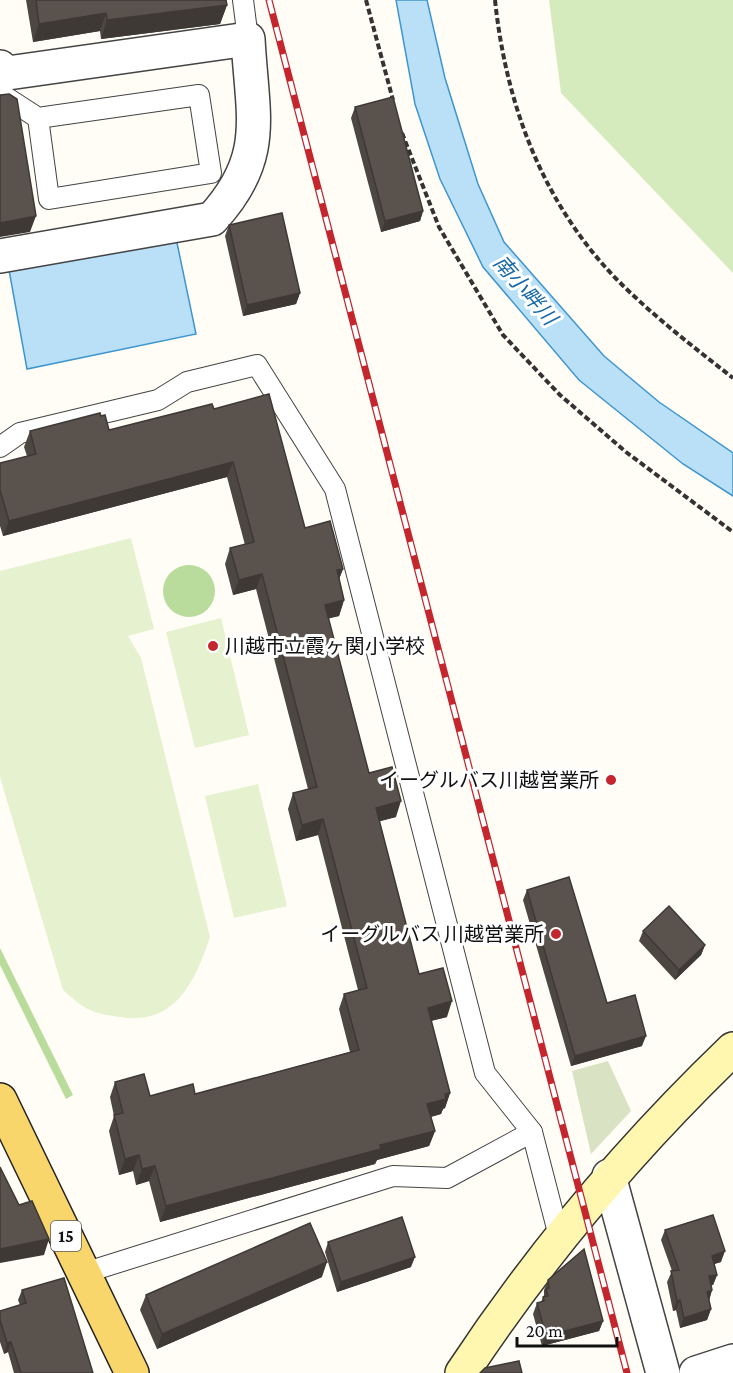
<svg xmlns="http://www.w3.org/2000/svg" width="733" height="1373" viewBox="0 0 733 1373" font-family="'Crimson Pro','Noto Sans JP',serif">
  <rect width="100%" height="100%" fill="#fffdf5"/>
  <path fill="#d5ebbd" d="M 549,0 L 733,0 L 733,273 L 561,93 Z"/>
  <g fill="#b9dc9c">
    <circle cx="189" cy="591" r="26"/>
    <path d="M 0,948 L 73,1095 L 66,1099 L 0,965 Z"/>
  </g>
  <path fill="#d9e3c4" d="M 608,1061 L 631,1111 L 591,1154 L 572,1071 Z"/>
  <g fill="#e6f2cf">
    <path d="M 131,538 L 154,629 L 128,636 L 141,658 L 210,937 C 195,982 175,1026 120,1017 C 91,1013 85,1010 63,990 L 0,777 L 0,571 Z"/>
    <path d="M 221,618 L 249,735 L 195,748 L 166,632 Z"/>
    <path d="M 258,784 L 287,906 L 234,918 L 205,796 Z"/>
  </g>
  <g fill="#b9e0f7" stroke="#3f96cf" stroke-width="1.5">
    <path d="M 396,0 L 427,0 L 445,78 L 478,184 L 504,242 L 604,356 L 659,402 L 733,453 L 733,496 L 683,464 L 579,380 L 483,267 L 440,179 L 415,104 Z"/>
    <path d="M 176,238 L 196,334 L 27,369 L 9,270 Z"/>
  </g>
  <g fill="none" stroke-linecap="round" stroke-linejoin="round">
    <defs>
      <g id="lane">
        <path d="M 243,0 L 248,39"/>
        <path d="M 0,97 L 4,96 L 38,118 L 199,95 L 211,173 L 49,199 L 38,118"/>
        <path d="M 0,447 L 20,433 L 158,400 L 187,382 L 257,365 L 335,489 L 485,1073 L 532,1132"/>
        <path d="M 84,1273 L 393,1176 L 447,1178 L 532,1132 L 560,1240"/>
      </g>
      <g id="street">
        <path d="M 0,67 L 1,74 L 248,39 C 252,116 269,157 212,219 L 0,256"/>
        <path d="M 609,1176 L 663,1373"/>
        <path d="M 696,1373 L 733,1361"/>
      </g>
      <path id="secondary" d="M 462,1373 C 540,1255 631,1147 733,1049"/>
      <path id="primary" d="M 0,1100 L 132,1373"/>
    </defs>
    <use href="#lane" stroke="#444" stroke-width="22"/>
    <use href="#street" stroke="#444" stroke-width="36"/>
    <use href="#secondary" stroke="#333" stroke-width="36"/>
    <use href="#primary" stroke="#222" stroke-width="36"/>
    <g stroke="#333" stroke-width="4" stroke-dasharray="6 3" stroke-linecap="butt">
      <path d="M 366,0 L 393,100"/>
      <path d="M 495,0 C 507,114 549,219 635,297 C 666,326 700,352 733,378"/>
      <path d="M 402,133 L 439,227 L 503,335 L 560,395 L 626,452 L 733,532"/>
    </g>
    <use href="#lane" stroke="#fff" stroke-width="20"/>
    <use href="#street" stroke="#fff" stroke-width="33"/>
    <use href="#secondary" stroke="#fff6b0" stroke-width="33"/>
    <use href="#primary" stroke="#f9d66b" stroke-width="33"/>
    <defs>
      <path id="rail" d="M 269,0 L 627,1373"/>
    </defs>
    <use href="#rail" stroke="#c4262e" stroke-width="7"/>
    <use href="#rail" stroke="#fff" stroke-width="4.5" stroke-dasharray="14" stroke-linecap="butt"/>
  </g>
  <g fill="#4d4742">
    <path d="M 26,0 L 226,0 L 227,5 L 220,24 L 101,39 L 100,31 L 33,42 Z"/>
    <path d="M 355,107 L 423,211 L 420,221 L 381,232 L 351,118 Z"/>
    <path d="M 229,225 L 300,293 L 296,304 L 243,316 L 225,236 Z"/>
    <path d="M 214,409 L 305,528 L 343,569 L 339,579 L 344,600 L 339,616 L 328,618 L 369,773 L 396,817 L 379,821 L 419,974 L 447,1017 L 431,1021 L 450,1093 L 445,1108 L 443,1109 L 441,1114 L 431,1117 L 435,1131 L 429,1146 L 377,1160 L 375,1164 L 160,1222 L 149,1181 L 136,1185 L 133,1171 L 119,1175 L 109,1131 L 114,1116 L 110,1097 L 115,1082 L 150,1096 L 195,1094 L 350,1052 L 339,1009 L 344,994 L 358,990 L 318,835 L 296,841 L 288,809 L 293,793 L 308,789 L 256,589 L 233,595 L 225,564 L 230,548 L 245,545 L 227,477 L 3,536 L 0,526 L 0,463 L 27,456 L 24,447 L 30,431 L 101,416 L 109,430 Z"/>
    <path d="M 527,890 L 607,1003 L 642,1046 L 571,1066 L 523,900 Z"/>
    <path d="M 643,931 L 705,945 L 701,955 L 675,980 L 639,941 Z"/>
    <path d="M 665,1230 L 721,1262 L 714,1264 L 717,1275 L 713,1285 L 711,1285 L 712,1290 L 709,1300 L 711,1309 L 707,1320 L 680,1328 L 676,1310 L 673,1311 L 667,1282 L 672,1271 L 661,1240 Z"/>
    <path d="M 328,1242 L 411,1267 L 337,1292 L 325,1252 Z"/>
    <path d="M 322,1277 L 157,1349 L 140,1310 L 146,1295 Z"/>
    <path d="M 548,1280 L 603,1321 L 599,1331 L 542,1346 L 533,1314 L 537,1303 L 541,1302 L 544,1295 L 544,1290 Z"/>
    <path d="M 22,1290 L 93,1373 L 14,1373 L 8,1352 L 4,1354 L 0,1342 L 0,1311 L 20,1305 L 18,1300 Z"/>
  </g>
  <g fill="#3f3936">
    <path d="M 227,5 L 220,24 L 101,39 L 107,20 Z"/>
    <path d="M 106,13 L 100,31 L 33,42 L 39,24 Z"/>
    <path d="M 423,211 L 420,221 L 381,232 L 385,221 Z"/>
    <path d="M 36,216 L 30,232 L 0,237 L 0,223 Z"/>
    <path d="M 300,293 L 296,304 L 243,316 L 247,305 Z"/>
    <path d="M 233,462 L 227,477 L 3,536 L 9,521 Z"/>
    <path d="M 343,569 L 337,584 L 337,570 Z"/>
    <path d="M 262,574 L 256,589 L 233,595 L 239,580 Z"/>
    <path d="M 344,600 L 339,616 L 319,621 L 325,605 Z"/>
    <path d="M 401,801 L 396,817 L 370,824 L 376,808 Z"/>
    <path d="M 323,819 L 318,835 L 296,841 L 302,825 Z"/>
    <path d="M 705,945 L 701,955 L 675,980 L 679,970 Z"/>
    <path d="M 452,1001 L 447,1017 L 422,1023 L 428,1008 Z"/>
    <path d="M 646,1036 L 642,1046 L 571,1066 L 575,1056 Z"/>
    <path d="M 450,1093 L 445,1108 L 443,1109 L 441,1114 L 422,1119 L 427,1104 Z"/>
    <path d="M 435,1131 L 429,1146 L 377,1160 L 375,1164 L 160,1222 L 166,1206 L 380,1145 Z"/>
    <path d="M 139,1155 L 133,1171 L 119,1175 L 125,1159 Z"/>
    <path d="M 155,1166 L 149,1181 L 136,1185 L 142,1169 Z"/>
    <path d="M 49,1239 L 44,1255 L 0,1263 L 0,1249 Z"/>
    <path d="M 725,1251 L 721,1262 L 708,1266 L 712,1256 Z"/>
    <path d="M 415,1257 L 411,1267 L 337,1292 L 341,1282 Z"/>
    <path d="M 327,1262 L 322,1277 L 157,1349 L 162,1334 Z"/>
    <path d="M 717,1275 L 713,1285 L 705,1287 L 709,1276 Z"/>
    <path d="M 712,1290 L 709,1301 L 707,1292 Z"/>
    <path d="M 680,1300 L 676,1310 L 673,1311 L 677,1301 Z"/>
    <path d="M 711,1309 L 707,1320 L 680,1328 L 684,1318 Z"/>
    <path d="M 603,1321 L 599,1331 L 542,1346 L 546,1336 Z"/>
    <path d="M 11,1342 L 8,1352 L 4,1354 L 7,1343 Z"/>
  </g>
  <g fill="#5a524d" stroke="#3f3936" stroke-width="1.5">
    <path d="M 36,0 L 226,0 L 227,5 L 107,20 L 106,13 L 39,24 Z"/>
    <path d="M 9,94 L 17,99 L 36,216 L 0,223 L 0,95 Z"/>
    <path d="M 393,97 L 423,211 L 385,221 L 355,107 Z"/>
    <path d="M 282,213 L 300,293 L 247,305 L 229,225 Z"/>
    <path d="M 269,394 L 305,528 L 330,521 L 343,569 L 337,570 L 344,600 L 325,605 L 369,773 L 392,767 L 401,801 L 376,808 L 419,974 L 443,968 L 452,1001 L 428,1008 L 450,1093 L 445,1094 L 446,1099 L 427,1104 L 435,1131 L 380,1145 L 381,1149 L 166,1206 L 155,1166 L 142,1169 L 139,1155 L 125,1159 L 114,1115 L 123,1113 L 115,1082 L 144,1074 L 150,1096 L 193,1084 L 195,1094 L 359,1050 L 344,994 L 367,988 L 323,819 L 302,825 L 293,793 L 317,787 L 262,574 L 239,580 L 230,548 L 254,542 L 233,462 L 9,521 L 0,490 L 0,463 L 36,454 L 30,431 L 100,413 L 101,416 L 105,415 L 109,430 L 212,404 L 214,409 Z"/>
    <path d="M 569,877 L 607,1003 L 635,995 L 646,1036 L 575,1056 L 527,890 Z"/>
    <path d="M 669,906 L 705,945 L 679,970 L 643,931 Z"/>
    <path d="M 0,1167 L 19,1205 L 32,1201 L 49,1239 L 0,1249 Z"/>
    <path d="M 713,1215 L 725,1251 L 712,1256 L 717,1275 L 709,1276 L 712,1290 L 707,1292 L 711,1309 L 684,1318 L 680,1300 L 677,1301 L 671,1271 L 679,1270 L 665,1230 Z"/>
    <path d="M 402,1217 L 415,1257 L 341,1282 L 328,1242 Z"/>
    <path d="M 310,1223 L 327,1262 L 162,1334 L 146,1295 Z"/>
    <path d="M 584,1249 L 603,1321 L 546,1336 L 537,1303 L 544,1301 L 543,1297 L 548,1296 L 546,1289 L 549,1288 L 548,1280 Z"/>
    <path d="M 64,1278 L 93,1373 L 21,1373 L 11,1342 L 7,1343 L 0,1320 L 0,1311 L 26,1303 L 22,1290 Z"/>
    <path d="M 519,1361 L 522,1373 L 480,1373 L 485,1368 Z"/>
  </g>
  <g fill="#c4262e" stroke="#fff" stroke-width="2">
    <circle cx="213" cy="646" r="6"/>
    <circle cx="611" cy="780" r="6"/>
    <circle cx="556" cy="934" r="6"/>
  </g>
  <g text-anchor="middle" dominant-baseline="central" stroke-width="6" stroke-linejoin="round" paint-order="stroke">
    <rect fill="#fff" stroke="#585858" stroke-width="1.5" x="51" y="1221" width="30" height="30" rx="4.5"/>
    <g font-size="18" font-weight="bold" fill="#111">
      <text x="66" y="1236">15</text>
    </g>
    <g font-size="20" fill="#111" stroke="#fff" text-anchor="end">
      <text x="225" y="646" text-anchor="start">川越市立霞ヶ関小学校</text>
      <text x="599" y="780">イーグルバス川越営業所</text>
      <text x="544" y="934">イーグルバス 川越営業所</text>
    </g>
    <g font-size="21" font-style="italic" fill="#1768a6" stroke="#fff">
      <text transform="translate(525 290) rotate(49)">南小畔川</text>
    </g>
  </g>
  <path d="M517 1337v9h100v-9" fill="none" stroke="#111111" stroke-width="3"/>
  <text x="526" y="1337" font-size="18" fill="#111111" stroke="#ffffff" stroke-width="4.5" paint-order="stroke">20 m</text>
</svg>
